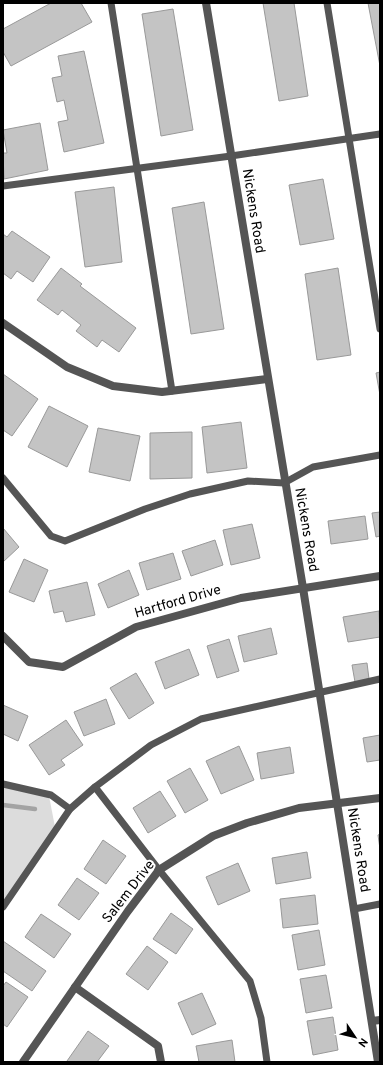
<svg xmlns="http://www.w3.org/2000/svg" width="383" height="1065" viewBox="0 0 383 1065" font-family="Overpass,sans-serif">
  <rect width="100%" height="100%" fill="#fff"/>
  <path fill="#dcdcdc" d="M 3,782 L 49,796 L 55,827 L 3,902 Z"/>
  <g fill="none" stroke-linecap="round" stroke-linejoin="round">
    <path stroke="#a3a3a3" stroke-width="4.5" d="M 3,805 L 35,809"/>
  </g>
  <g fill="#c4c4c4" stroke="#999">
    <path d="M 51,3 L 81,3 L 92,22 L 11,66 L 3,52 L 3,29 Z"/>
    <path d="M 263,3 L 294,3 L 308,96 L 279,101 Z"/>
    <path d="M 368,3 L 380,3 L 380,66 Z"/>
    <path d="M 173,9 L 193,130 L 161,136 L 142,14 Z"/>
    <path d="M 84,51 L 104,143 L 64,152 L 58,122 L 68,120 L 64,100 L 57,102 L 52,78 L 62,76 L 58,56 Z"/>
    <path d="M 40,123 L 48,170 L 4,179 L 3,153 L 7,153 L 3,130 Z"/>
    <path d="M 323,179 L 334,239 L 300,245 L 289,185 Z"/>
    <path d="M 114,187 L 122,262 L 85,267 L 75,192 Z"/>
    <path d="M 204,202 L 224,329 L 191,334 L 172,208 Z"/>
    <path d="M 12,231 L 50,257 L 33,282 L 17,271 L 11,279 L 3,273 L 3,234 L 7,237 Z"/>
    <path d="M 61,268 L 82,284 L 80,286 L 136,328 L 119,352 L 102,340 L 97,347 L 76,331 L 81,325 L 62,310 L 58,315 L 37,300 Z"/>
    <path d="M 338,268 L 351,355 L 317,360 L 305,274 Z"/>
    <path d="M 380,372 L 380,395 L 376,373 Z"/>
    <path d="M 3,374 L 38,399 L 12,436 L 3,430 Z"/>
    <path d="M 49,406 L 88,426 L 67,467 L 28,447 Z"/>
    <path d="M 241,422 L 247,468 L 207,473 L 202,427 Z"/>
    <path d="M 98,428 L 140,436 L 130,481 L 89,472 Z"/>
    <path d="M 192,432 L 192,478 L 150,479 L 150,433 Z"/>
    <path d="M 380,512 L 380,536 L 376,537 L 372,513 Z"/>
    <path d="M 365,516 L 368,539 L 331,544 L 328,521 Z"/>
    <path d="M 252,524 L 260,558 L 231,565 L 223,530 Z"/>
    <path d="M 3,528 L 19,547 L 3,562 Z"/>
    <path d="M 215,540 L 223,565 L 191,576 L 182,551 Z"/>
    <path d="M 173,553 L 181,579 L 147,590 L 139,563 Z"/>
    <path d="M 24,559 L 48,570 L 34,602 L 9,592 Z"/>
    <path d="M 129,570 L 139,595 L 108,608 L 98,584 Z"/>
    <path d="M 87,582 L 95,615 L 66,622 L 63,611 L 54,613 L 49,591 Z"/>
    <path d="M 379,611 L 380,637 L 348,642 L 343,617 Z"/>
    <path d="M 271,628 L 277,654 L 244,662 L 238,636 Z"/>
    <path d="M 229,639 L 239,671 L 217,678 L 207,646 Z"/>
    <path d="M 189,649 L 199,675 L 165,689 L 155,662 Z"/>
    <path d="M 367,663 L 369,679 L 355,682 L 352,665 Z"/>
    <path d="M 136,673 L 154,703 L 129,719 L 110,688 Z"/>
    <path d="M 106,699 L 115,724 L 84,736 L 74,712 Z"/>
    <path d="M 3,705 L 28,716 L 18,741 L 3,734 Z"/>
    <path d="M 66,720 L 83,745 L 61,760 L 65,765 L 49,775 L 29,745 Z"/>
    <path d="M 380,735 L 380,760 L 367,762 L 363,738 Z"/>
    <path d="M 239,746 L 254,780 L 221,794 L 206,761 Z"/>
    <path d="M 290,747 L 294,773 L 261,779 L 257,753 Z"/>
    <path d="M 190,768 L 208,800 L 185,813 L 167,781 Z"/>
    <path d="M 160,791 L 176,816 L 148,833 L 133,808 Z"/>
    <path d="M 380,834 L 380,849 L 378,835 Z"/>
    <path d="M 103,840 L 126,856 L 106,884 L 84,869 Z"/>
    <path d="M 307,852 L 311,878 L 276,884 L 272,858 Z"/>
    <path d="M 238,863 L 250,891 L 218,905 L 206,877 Z"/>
    <path d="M 77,878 L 99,893 L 79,920 L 58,905 Z"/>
    <path d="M 315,895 L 318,924 L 283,928 L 280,899 Z"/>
    <path d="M 171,913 L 193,929 L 176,954 L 153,939 Z"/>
    <path d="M 41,914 L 71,934 L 54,958 L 25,937 Z"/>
    <path d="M 319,930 L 325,965 L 298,970 L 292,935 Z"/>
    <path d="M 3,941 L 46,971 L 32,991 L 3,971 Z"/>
    <path d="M 147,946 L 168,962 L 148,990 L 126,974 Z"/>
    <path d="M 326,975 L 332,1008 L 306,1013 L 300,979 Z"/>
    <path d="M 6,982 L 28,997 L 7,1027 L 3,1024 L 3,986 Z"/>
    <path d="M 202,993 L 216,1024 L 192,1035 L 178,1003 Z"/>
    <path d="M 333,1017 L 338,1050 L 313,1055 L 307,1021 Z"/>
    <path d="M 88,1031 L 109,1046 L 97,1062 L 68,1062 L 67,1061 Z"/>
    <path d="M 232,1040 L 235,1062 L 199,1062 L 196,1046 Z"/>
  </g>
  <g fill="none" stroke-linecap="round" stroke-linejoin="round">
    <g stroke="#555" stroke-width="7">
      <path d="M 111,3 L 172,391"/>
      <path d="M 327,3 L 380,329"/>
      <path d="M 3,186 L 231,156 L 380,134"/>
      <path d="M 3,478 L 51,536 L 65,541 L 145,509 L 190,494 L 248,481 L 284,483 L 313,467 L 380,455"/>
      <path d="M 3,784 L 51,795 L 70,809"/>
      <path d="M 95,787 L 159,870 L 250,981 L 261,1018 L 267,1062"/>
      <path d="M 3,907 L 70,809 L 95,787 L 151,745 L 201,719 L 380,679"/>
      <path d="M 354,909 L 380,904"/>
    </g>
    <g stroke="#555" stroke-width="8">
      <path d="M 3,323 L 67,367 L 113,386 L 162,392 L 267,379"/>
      <path d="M 3,636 L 29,662 L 63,667 L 136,627 L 241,598 L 380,576"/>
      <path d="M 75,987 L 158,1046 L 161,1062"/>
      <path d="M 372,1021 L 380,1020"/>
      <path d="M 23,1062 L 128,911 L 159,870 L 213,836 L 247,823 L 299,808 L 380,798"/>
    </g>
    <path stroke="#555" stroke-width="8" d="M 206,3 L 303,588 L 378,1062"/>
  </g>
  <g text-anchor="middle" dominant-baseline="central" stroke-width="4" stroke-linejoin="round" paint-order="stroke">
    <g font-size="14" fill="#000" stroke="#fff">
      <text transform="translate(253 211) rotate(81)">Nickens Road</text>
      <text transform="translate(306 530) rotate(80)">Nickens Road</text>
      <text transform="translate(178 602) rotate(-16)">Hartford Drive</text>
      <text transform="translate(358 850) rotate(81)">Nickens Road</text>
      <text transform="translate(129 892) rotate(-52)">Salem Drive</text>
    </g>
  </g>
  <rect width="383" height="1065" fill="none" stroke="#000000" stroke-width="8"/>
  <g transform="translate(355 1037) rotate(125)" stroke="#ffffff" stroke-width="3" paint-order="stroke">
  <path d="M0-3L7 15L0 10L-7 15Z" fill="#000000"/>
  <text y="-6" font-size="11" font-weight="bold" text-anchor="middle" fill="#000000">N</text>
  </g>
</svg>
